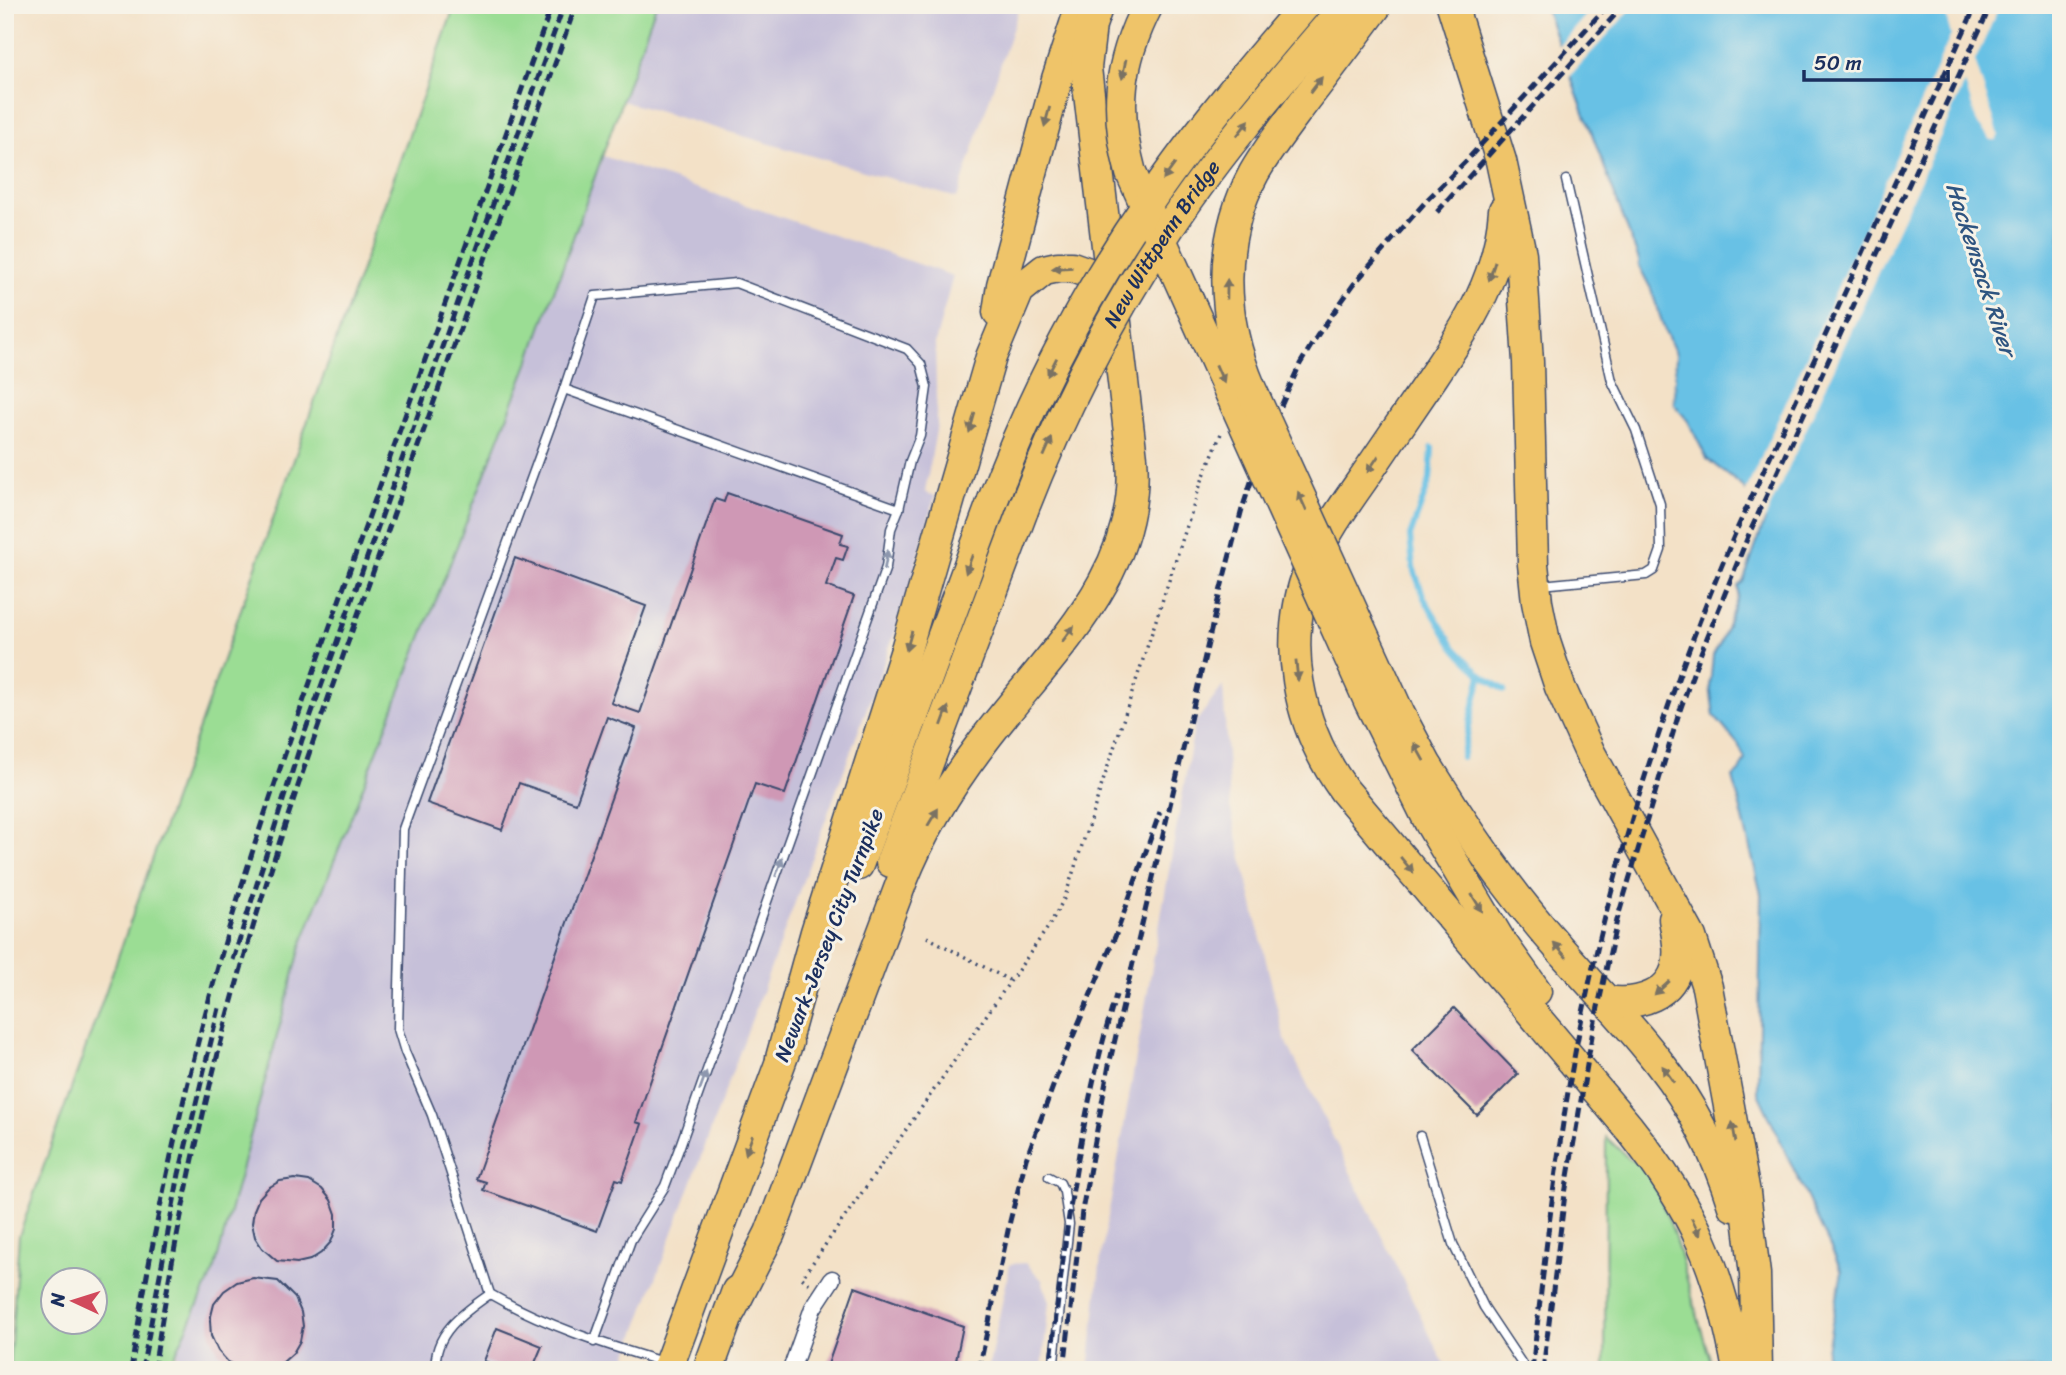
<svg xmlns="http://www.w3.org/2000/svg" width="2066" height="1375" viewBox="0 0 2066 1375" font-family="Sriracha,sans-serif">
  <rect width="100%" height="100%" fill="#f7f3e8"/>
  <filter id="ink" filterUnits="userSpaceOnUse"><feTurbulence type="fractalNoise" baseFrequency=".0143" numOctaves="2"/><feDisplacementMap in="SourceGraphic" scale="14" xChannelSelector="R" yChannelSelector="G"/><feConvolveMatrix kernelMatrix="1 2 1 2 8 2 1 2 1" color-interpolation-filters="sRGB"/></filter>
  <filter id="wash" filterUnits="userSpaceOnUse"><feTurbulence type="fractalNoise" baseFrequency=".00686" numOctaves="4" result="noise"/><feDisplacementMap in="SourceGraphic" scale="28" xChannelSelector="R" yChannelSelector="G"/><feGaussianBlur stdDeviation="1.57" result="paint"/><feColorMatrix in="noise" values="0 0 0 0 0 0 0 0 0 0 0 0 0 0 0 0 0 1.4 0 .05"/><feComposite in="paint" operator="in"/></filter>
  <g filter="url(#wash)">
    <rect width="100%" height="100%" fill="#f3e1c7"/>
    <g fill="#c6c0d9">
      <path d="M 656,5 L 1020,5 L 957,198 L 622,101 Z"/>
      <path d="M 603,156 L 953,276 L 935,343 L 937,425 L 925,492 L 935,496 L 901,616 L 622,1370 L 175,1370 L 178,1349 L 215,1268 L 301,946 L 531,356 Z"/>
      <path d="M 1223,686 L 1230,807 L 1284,1037 L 1447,1370 L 1089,1370 L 1101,1256 L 1195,723 Z"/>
      <path d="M 1026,1263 L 1042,1280 L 1049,1302 L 1042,1370 L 988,1370 L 1010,1264 Z"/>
    </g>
    <g fill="#9bdd94" stroke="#5b8679" stroke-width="2" fill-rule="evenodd">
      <path d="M 455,5 L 656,5 L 531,356 L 301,946 L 215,1268 L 168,1370 L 9,1370 L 19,1236 ZM 52,1280 L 94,1280 L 94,1322 L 52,1322 Z"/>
      <path d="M 1606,1137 L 1628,1158 L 1648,1169 L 1673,1231 L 1713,1370 L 1605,1370 Z"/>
    </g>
    <path fill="#68c1e5" stroke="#4278a2" stroke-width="2" d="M 1544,5 L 2061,5 L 2061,1370 L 1823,1370 L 1842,1272 L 1758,1093 L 1761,894 L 1733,777 L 1739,772 L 1745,759 L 1738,744 L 1714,716 L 1710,686 L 1713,655 L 1721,641 L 1738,596 L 1738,586 L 1743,582 L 1765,520 L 1742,486 L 1707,459 L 1688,421 L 1674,404 L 1676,354 L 1665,331 L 1651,289 L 1639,266 L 1639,260 Z"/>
    <g fill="#f3e1c7">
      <path d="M 1595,5 L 1635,5 L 1567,79 L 1556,49 Z"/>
      <path d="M 1943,5 L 1956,5 L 1960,15 L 1965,5 L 2000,5 L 1975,61 L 1999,135 L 1996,140 L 1991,140 L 1977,123 L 1965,83 L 1748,556 L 1761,520 L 1744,495 L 1951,35 Z"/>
    </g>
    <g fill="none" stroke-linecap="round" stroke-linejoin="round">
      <g stroke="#68c1e5" stroke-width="6">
        <path d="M 1432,448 L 1430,480 L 1410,536 L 1413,567 L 1424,598 L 1453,646 L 1481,675 L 1504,690"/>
        <path d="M 1462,757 L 1481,675"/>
      </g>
    </g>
    <g id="blocks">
      <g fill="#cf98b5">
        <path d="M 727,493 L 843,534 L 840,544 L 848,546 L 843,560 L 836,558 L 826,586 L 854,596 L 785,794 L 755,784 L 636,1122 L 642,1124 L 622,1181 L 616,1179 L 597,1231 L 483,1190 L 486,1182 L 476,1179 L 636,728 L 607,717 L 576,803 L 519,783 L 502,830 L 427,803 L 515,558 L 646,606 L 611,703 L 640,713 L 715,499 L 724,502 Z"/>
        <path d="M 1454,1008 L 1518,1074 L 1477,1115 L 1412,1050 Z"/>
        <path d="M 295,1179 L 309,1181 L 322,1189 L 331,1200 L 336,1214 L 336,1229 L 331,1242 L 321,1253 L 310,1260 L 297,1263 L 277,1261 L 262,1248 L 255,1237 L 252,1223 L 254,1210 L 259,1198 L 268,1188 L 280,1181 Z"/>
        <path d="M 253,1278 L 278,1281 L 295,1298 L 301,1312 L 303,1326 L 300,1341 L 293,1353 L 282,1363 L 269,1370 L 246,1370 L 228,1362 L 218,1351 L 211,1336 L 210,1320 L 214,1304 L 224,1291 L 237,1282 Z"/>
        <path d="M 855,1287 L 963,1326 L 954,1370 L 826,1370 Z"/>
        <path d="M 497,1328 L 542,1346 L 532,1370 L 506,1370 L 484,1361 Z"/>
      </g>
    </g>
  </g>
  <g filter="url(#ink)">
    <use href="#blocks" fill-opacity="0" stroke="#3b4a6e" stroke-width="2"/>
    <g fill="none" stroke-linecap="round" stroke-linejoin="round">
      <defs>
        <g id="service">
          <path d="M 564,389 L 595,296 L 736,283 L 907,349 L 921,364 L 927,387 L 920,436 L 910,461 L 899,509"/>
          <path d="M 1541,585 L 1646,575 L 1654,570 L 1661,550 L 1660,504 L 1636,430 L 1612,381 L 1566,180"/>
          <path d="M 1420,1136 L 1453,1244 L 1484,1307 L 1526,1370"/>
          <path d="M 1049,1177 L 1060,1183 L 1064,1192 L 1069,1224 L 1053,1370"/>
          <path d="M 594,1342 L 631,1240 L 665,1186 L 680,1146 L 886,567 L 891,529 L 899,509 L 564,389 L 403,829 L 398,1029 L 405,1052 L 432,1115 L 490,1294 C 544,1325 603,1344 663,1362"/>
          <path d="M 436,1370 C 432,1334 464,1312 490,1294"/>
        </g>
        <path id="minor" d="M 791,1370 L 813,1308 L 832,1279"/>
        <g id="motorway">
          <path d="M 1452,5 L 1501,161 L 1521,254 L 1528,362 L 1533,564 L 1537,602 L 1545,642 L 1560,687 L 1590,753 L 1691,937 L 1707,987 L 1745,1193 L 1755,1274 L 1757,1370"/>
          <path d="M 1504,210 C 1499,279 1469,323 1432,378 C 1409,412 1386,445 1363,479 C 1344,506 1324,534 1311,565 C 1280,641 1297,725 1344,790 L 1629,1128 C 1695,1211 1719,1266 1738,1370"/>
          <path d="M 998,312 L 1002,285 L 1057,79 L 1080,9"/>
          <path d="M 1455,810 C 1486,858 1520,904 1558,947 C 1592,986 1629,1023 1660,1064 C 1693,1106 1717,1155 1733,1206"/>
          <path d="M 1430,823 L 1499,939 L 1536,991"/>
          <path d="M 891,862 L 1023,510"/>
          <path d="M 858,865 L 993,500"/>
          <path d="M 1606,1001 C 1637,1006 1675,996 1678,959 C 1680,945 1676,932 1674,919"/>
          <path d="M 781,1058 L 816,932 L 905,653 L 991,357 L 1019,290 L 1044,270 L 1058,267 L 1072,267 L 1086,272 L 1098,283 L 1106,304"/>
          <path d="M 731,1310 L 770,1233 L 902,881 C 921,833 948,788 979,747 C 1044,658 1142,578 1132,458 L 1086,68 L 1091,25 L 1098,5"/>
          <path d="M 667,1370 L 788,1042"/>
          <path d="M 708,1370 L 737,1291"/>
        </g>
      </defs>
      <use href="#service" stroke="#3b4a6e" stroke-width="11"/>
      <use href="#minor" stroke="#3b4a6e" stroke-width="19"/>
      <use href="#motorway" stroke="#3b4a6e" stroke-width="33"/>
      <g stroke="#3b4a6e" stroke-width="3.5" stroke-dasharray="2 5" stroke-linecap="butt">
        <path d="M 927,937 L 1009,980"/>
        <path d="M 809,1284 L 802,1278 L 1049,926 L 1065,897 L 1201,483 L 1222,431"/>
      </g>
      <use href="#service" stroke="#fff" stroke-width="8"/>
      <use href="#minor" stroke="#fff" stroke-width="16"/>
      <use href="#motorway" stroke="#efc469" stroke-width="30"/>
      <g stroke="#1b2f5e" stroke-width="5" stroke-dasharray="10 5" stroke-linecap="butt">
        <path d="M 1437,212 L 1624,5"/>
        <path d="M 233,960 L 302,740 L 564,5"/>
        <path d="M 131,1370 C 154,1220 187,1073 229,928 C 268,795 317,664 363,533 C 426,357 489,181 552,5"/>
        <path d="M 142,1370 L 179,1174 L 220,1004"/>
        <path d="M 154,1370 C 173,1244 199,1120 233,997 C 276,840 332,687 387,533 C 450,357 513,181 576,5"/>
        <path d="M 979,1370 L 1010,1221 L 1026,1159 L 1061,1065 L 1117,932 L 1160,812"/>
        <path d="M 1050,1370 C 1064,1243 1079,1117 1116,995"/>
        <path d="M 1064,1370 L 1082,1211 L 1109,1065 L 1220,592 L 1242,509 L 1263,446 L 1300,364 L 1317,336 L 1354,284 L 1427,200 L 1466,161 L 1608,5"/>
        <path d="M 1532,1370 C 1543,1275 1553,1180 1569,1086 C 1602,895 1661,707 1737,529 L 1976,5"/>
        <path d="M 1543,1370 L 1565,1194 L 1593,1030 L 1617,920 L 1679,713 L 1696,665 L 1749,534 L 1991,5"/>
      </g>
      <defs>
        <g id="motorway-bridge">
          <path d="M 1148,5 C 1118,63 1114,111 1131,173 L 1369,701 L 1430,823"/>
          <path d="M 1377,5 C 1354,36 1330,68 1306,99 C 1288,123 1269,147 1254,173 C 1217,241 1221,320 1251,389 L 1400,715 L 1426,764 L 1455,810"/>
          <path d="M 993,500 C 1033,393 1088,289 1153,196 C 1199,129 1252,67 1305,5"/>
          <path id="s1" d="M 1023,510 C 1060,415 1105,325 1161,240 C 1215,156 1281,81 1346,5"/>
        </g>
      </defs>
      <use href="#motorway-bridge" stroke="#3b4a6e" stroke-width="33" stroke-linecap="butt"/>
      <use href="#motorway-bridge" stroke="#efc469" stroke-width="30"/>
    </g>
    <defs><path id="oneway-solid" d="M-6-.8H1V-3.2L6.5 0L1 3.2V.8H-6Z" transform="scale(1.75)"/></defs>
    <g fill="#7a7263">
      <use href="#oneway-solid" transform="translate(1124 69) rotate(101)"/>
      <use href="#oneway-solid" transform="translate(1316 85) rotate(-53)"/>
      <use href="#oneway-solid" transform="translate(1047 117) rotate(105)"/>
      <use href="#oneway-solid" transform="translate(1243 128) rotate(-52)"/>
      <use href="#oneway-solid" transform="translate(1169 172) rotate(126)"/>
      <use href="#oneway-solid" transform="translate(1062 268) rotate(177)"/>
      <use href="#oneway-solid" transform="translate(1492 271) rotate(108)"/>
      <use href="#oneway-solid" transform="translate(1227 289) rotate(-89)"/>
      <use href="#oneway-solid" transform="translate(1052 367) rotate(117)"/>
      <use href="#oneway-solid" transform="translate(1220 374) rotate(66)"/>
      <use href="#oneway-solid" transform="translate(972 423) rotate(106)"/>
      <use href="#oneway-solid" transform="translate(1048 447) rotate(-66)"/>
      <use href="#oneway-solid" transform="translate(1373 464) rotate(124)"/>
      <use href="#oneway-solid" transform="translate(1302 501) rotate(-114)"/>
      <use href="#oneway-solid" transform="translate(969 564) rotate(110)"/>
      <use href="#oneway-solid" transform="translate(1068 634) rotate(-52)"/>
      <use href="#oneway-solid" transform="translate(909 641) rotate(106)"/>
      <use href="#oneway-solid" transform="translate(1297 671) rotate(84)"/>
      <use href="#oneway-solid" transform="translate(945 716) rotate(-70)"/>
      <use href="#oneway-solid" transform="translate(1419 752) rotate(-119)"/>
      <use href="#oneway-solid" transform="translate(933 817) rotate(-59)"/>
      <use href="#oneway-solid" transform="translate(1407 865) rotate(50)"/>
      <use href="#oneway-solid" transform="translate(1477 903) rotate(58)"/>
      <use href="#oneway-solid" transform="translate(1560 950) rotate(-131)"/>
      <use href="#oneway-solid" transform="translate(1662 988) rotate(138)"/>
      <use href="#oneway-solid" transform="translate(1668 1074) rotate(-125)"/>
      <use href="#oneway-solid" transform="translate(1734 1132) rotate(-100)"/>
      <use href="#oneway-solid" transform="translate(749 1145) rotate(110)"/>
      <use href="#oneway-solid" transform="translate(1696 1227) rotate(64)"/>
    </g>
    <g fill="#8d97ae">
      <use href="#oneway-solid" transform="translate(886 560) rotate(-80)"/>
      <use href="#oneway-solid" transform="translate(779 867) rotate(-70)"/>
      <use href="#oneway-solid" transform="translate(703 1081) rotate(-70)"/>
    </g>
  </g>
  <g text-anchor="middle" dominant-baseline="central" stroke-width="6" stroke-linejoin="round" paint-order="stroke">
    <g font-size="21" fill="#1b2f5e" stroke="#f7f3e8">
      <text stroke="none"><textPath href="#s1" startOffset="301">New Wittpenn Bridge</textPath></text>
      <text transform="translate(829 935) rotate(-69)">Newark-Jersey City Turnpike</text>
    </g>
    <g font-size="23" font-style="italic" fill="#2e5480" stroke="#f7f3e8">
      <text transform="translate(1981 269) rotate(72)">Hackensack River</text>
    </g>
  </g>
  <rect width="2066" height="1375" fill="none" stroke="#f7f3e8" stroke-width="28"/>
  <g transform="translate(74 1301) rotate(274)"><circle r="33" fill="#f7f3e8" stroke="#9fa5b1" stroke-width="2"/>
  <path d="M0-5L12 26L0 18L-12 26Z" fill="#d1495b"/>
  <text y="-10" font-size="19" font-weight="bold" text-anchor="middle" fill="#1b2f5e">N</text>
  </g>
  <path d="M1804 70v10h144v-10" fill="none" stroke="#1b2f5e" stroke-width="3.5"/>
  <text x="1814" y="70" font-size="21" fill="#1b2f5e" stroke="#f7f3e8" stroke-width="5" paint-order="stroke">50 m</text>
</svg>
